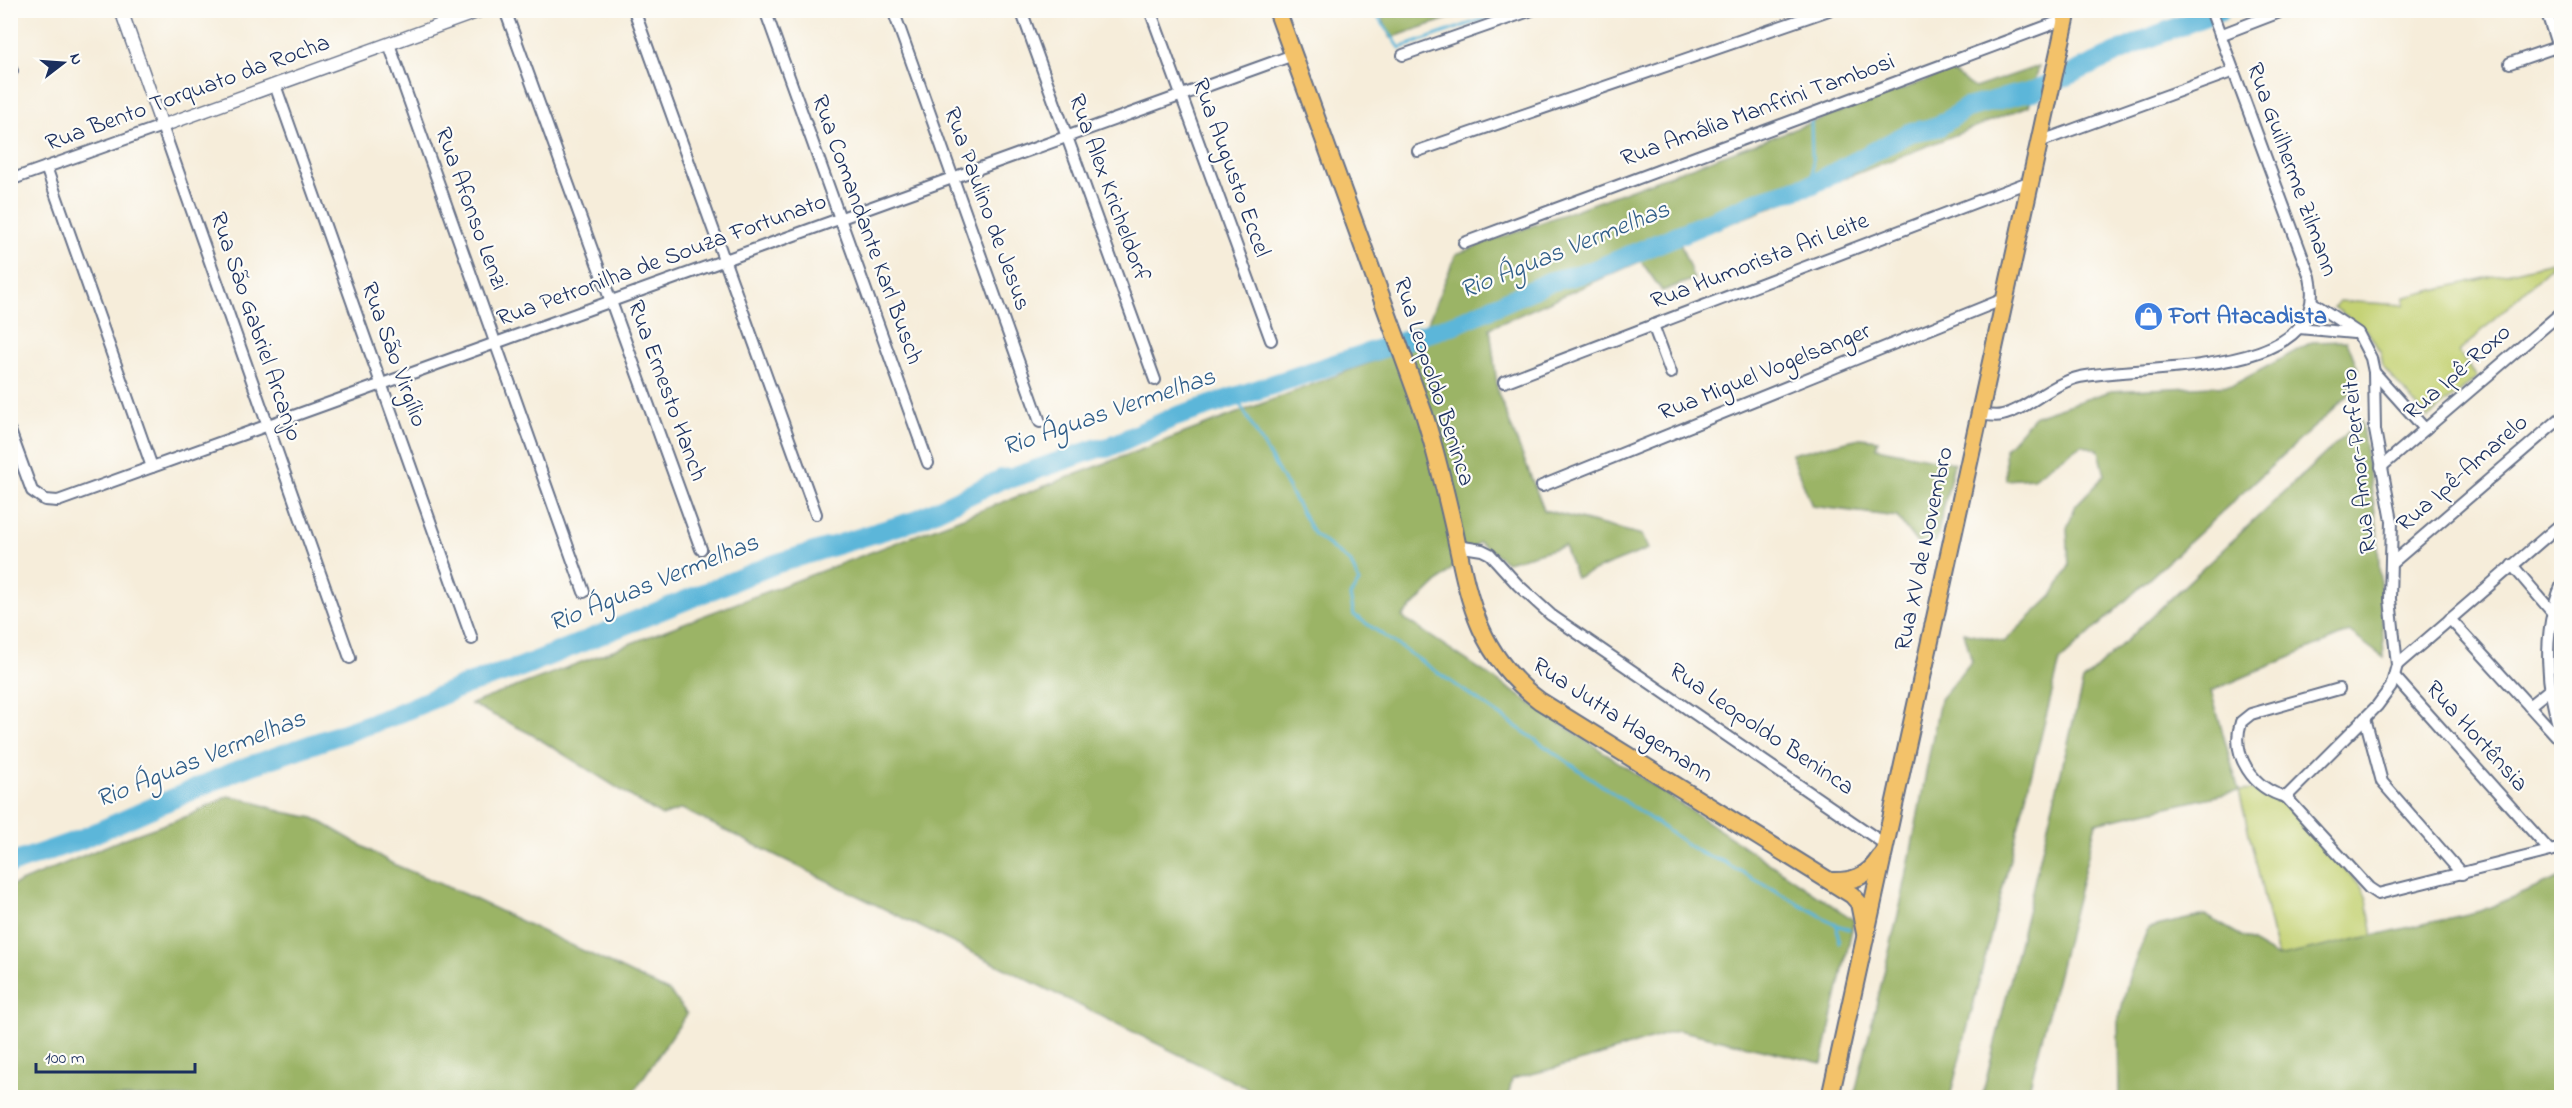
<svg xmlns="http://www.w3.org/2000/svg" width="2572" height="1108" viewBox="0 0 2572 1108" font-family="'Indie Flower',sans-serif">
  <rect width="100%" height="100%" fill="#fdfcf7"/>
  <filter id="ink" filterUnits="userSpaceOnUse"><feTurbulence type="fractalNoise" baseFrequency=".0167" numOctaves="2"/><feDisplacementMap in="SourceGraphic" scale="12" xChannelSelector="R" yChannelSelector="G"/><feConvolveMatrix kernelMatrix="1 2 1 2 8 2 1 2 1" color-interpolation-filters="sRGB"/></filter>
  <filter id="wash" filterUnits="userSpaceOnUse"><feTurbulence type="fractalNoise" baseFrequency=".008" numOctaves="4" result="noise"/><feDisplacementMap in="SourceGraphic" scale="24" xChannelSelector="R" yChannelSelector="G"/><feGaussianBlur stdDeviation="1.35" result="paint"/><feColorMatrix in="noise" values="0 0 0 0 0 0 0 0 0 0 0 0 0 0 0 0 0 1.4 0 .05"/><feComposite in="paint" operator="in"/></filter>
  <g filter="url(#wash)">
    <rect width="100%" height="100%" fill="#f6edda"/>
    <g fill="#c4d274" stroke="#708069" stroke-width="1.5">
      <path d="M 2557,261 L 2459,352 L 2477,377 L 2428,418 L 2383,367 L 2381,353 L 2368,332 L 2334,307 L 2339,301 L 2404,305 L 2405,297 Z"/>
      <path d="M 2254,790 L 2288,806 L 2362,888 L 2367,899 L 2373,937 L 2278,957 L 2239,791 Z"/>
    </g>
    <g fill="#9bb466" stroke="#5b7262" stroke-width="1.5">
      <path d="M 1380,11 L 1380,10 L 1471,11 L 1390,38 Z"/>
      <path d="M 2039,66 L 2029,106 L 1680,243 L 1694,279 L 1662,291 L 1641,261 L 1490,328 L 1498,393 L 1544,510 L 1642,535 L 1648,549 L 1576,578 L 1564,546 L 1507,562 L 1479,542 L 1402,617 L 1854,920 L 1822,1063 L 1678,1030 L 1586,1060 L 1512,1079 L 1508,1097 L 1265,1097 L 682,809 L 662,816 L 533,735 L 471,704 L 1419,344 L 1456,254 L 1951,71 L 1975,88 Z"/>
      <path d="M 2347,341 L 2358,369 L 2353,391 L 2060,661 L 1950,1097 L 1854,1097 L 1902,898 L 1940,699 L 1972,661 L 1964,632 L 2004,642 L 2052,596 L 2069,566 L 2067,528 L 2076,505 L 2105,475 L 2099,451 L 2082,444 L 2033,478 L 2006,480 L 2005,449 L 2035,416 L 2111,391 L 2233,385 L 2312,342 Z"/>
      <path d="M 2361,420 L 2377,526 L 2384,658 L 2349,632 L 2211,691 L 2239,791 L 2096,823 L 2027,1097 L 1982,1097 L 2083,681 Z"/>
      <path d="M 1860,438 L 1878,440 L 1876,448 L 1954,463 L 1936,542 L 1917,543 L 1897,517 L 1812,506 L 1791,454 Z"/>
      <path d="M 228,796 L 248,800 L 283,812 L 314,818 L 393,864 L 464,894 L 670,992 L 687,1014 L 630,1097 L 11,1097 L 11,886 L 123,839 L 190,815 Z"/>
      <path d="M 2561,877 L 2561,1097 L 2119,1097 L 2118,1022 L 2129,977 L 2148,928 L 2205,915 L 2278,957 L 2481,911 Z"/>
    </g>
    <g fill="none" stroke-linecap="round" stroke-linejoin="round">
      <g stroke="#5bb6d9" stroke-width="3">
        <path d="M 1373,10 L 1400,48 L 1509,10"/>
        <path d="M 1811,121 L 1813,184"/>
        <path d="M 1231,399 L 1241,406 L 1314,534 L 1351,563 L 1359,582 L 1350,596 L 1354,615 L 1700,853 L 1722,861 L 1837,925 L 1849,929"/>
        <path d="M 1837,925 L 1839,943"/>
      </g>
      <path stroke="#5bb6d9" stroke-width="20" d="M 10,864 L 79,840 L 238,770 L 390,717 L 465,685 L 521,667 L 775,564 L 914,521 L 1002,479 L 1012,478 L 1098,448 L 1107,448 L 1172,418 L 1458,323 L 1549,282 L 1592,271 L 1764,199 L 1813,184 L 1911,132 L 1938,127 L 1966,108 L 2036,90 L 2147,39 L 2221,10"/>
    </g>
  </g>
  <g filter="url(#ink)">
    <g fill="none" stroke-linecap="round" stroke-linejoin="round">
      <defs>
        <g id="minor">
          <path d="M 505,10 L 701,549"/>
          <path d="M 634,10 L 816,514"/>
          <path d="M 765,10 L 928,463"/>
          <path d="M 893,10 L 1040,422"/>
          <path d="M 1021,10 L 1155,380"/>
          <path d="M 1150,10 L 1271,340"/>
          <path d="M 2546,10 L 2562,60"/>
          <path d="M 2220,35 L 2285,10"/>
          <path d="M 389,44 L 584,592"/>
          <path d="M 1403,55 L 1532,10"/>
          <path d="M 2510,63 L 2562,45"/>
          <path d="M 10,68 L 12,71"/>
          <path d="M 275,85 L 472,639"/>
          <path d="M 2039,142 L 2234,71"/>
          <path d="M 1418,151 L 1829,10"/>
          <path d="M 46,167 L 152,467"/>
          <path d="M 10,180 L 162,126 L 350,658"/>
          <path d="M 1464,243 L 2066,19"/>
          <path d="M 1653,325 L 1671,373"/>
          <path d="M 2299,328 L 2354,333"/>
          <path d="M 2374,372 L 2425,429"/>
          <path d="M 1504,382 L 2031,181"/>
          <path d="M 1979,414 C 1987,415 1995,417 2002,415 C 2026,410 2050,384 2080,377 C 2139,364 2333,380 2310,277 L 2211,10"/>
          <path d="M 10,431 L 32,491 L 45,500 L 58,501 L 1293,55"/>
          <path d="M 2381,467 L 2562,312"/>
          <path d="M 1542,486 L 2004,299"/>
          <path d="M 1457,546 L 1482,550 L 1490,554 L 1518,585 L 1551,615 L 1886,845"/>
          <path d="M 2391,564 L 2562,417"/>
          <path d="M 2512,565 L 2552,612"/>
          <path d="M 2562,584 C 2541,633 2546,689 2562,738"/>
          <path d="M 2450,619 L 2562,742"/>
          <path d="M 2397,665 L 2562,523"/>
          <path d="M 2395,677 L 2550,851"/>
          <path d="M 2529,706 L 2549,690"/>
          <path d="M 2365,718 L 2382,782 L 2462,874"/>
          <path d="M 2286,797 L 2377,706 L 2391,687 L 2397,665 L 2390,599 L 2392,521 L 2375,430 L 2374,372 L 2371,358 L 2358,333 L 2313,303"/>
          <path d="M 2286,797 L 2369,888 L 2378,894 L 2562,848"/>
          <path d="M 2286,797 C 2254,789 2230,756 2241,722 L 2251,714 L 2339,689"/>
        </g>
        <path id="tertiary" d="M 121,10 L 162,126 L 482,10"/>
        <g id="primary">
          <path d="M 1277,10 L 1424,414 C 1436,452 1445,490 1454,529 C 1469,601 1478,655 1540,701 L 1852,895 L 1859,903 L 1865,933"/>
          <path d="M 1830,881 C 1852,882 1868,877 1880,857"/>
          <path d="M 1830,1098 L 2068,10"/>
        </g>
      </defs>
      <use href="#minor" stroke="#687289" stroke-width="14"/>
      <use href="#tertiary" stroke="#687289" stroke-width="15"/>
      <use href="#primary" stroke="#687289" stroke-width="20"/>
      <use href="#minor" stroke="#fff" stroke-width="10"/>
      <use href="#tertiary" stroke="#fff" stroke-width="12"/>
      <use href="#primary" stroke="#f3c26a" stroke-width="16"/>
    </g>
  </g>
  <defs>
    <symbol id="shop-disc" viewBox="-11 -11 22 22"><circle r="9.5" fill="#3f7fe0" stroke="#fdfcf7"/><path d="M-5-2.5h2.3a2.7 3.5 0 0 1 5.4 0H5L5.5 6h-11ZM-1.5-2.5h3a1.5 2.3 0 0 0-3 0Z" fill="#fff"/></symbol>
  </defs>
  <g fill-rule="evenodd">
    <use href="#shop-disc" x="2132" y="300" width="33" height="33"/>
  </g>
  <g text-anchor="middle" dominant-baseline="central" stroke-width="4.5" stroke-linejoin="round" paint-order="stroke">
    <g font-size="24" fill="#1b2f5e" stroke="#fdfcf7">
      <text transform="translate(188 94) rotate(-20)">Rua Bento Torquato da Rocha</text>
      <text transform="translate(1758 111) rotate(-20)">Rua Amália Manfrini Tambosi</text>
      <text transform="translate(1230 168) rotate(70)">Rua Augusto Eccel</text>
      <text transform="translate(2291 170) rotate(70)">Rua Guilherme Zilmann</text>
      <text transform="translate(1108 188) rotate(70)">Rua Alex Kricheldorf</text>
      <text transform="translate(470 209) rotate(70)">Rua Afonso Lenzi</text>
      <text transform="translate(986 209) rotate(70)">Rua Paulino de Jesus</text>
      <text transform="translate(866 230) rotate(70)">Rua Comandante Karl Busch</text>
      <text transform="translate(662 261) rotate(-20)">Rua Petronilha de Souza Fortunato</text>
      <text transform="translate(1760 262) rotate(-21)">Rua Humorista Ari Leite</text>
      <text transform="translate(255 327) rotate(71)">Rua São Gabriel Arcanjo</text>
      <text transform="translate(393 355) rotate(70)">Rua São Virgílio</text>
      <text transform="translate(1765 373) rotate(-22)">Rua Miguel Vogelsanger</text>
      <text transform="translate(2458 373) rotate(-41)">Rua Ipê-Roxo</text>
      <text transform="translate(1433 382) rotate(72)">Rua Leopoldo Beninca</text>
      <text transform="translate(666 391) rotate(70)">Rua Ernesto Hanch</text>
      <text transform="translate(2360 461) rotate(-96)">Rua Amor-Perfeito</text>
      <text transform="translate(2463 474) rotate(-41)">Rua Ipê-Amarelo</text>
      <text transform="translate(1925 549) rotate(-78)">Rua XV de Novembro</text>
      <text transform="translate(1622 721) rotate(33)">Rua Jutta Hagemann</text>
      <text transform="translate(1761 730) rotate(34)">Rua Leopoldo Beninca</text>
      <text transform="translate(2476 737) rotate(48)">Rua Hortênsia</text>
    </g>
    <g font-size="24" font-weight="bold" fill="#366cbe" stroke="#fdfcf7" text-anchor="start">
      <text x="2169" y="317">Fort Atacadista</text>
    </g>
    <g font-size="26" font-style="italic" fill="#315e89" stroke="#fdfcf7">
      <text transform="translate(1565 251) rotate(-22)">Rio Águas Vermelhas</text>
      <text transform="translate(1109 413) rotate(-19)">Rio Águas Vermelhas</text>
      <text transform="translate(654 584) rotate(-22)">Rio Águas Vermelhas</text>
      <text transform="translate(201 760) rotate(-22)">Rio Águas Vermelhas</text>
    </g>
  </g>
  <rect width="2572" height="1108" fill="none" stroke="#fdfcf7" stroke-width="36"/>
  <g transform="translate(63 63) rotate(73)" stroke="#fdfcf7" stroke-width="4.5" paint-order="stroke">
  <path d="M0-4.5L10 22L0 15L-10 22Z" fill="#1b2f5e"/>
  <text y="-9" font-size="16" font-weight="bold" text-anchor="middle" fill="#1b2f5e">N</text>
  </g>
  <path d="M36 1063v9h159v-9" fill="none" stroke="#1b2f5e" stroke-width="3"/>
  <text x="45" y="1063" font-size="18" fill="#1b2f5e" stroke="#fdfcf7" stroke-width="4.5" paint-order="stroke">100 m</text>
</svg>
